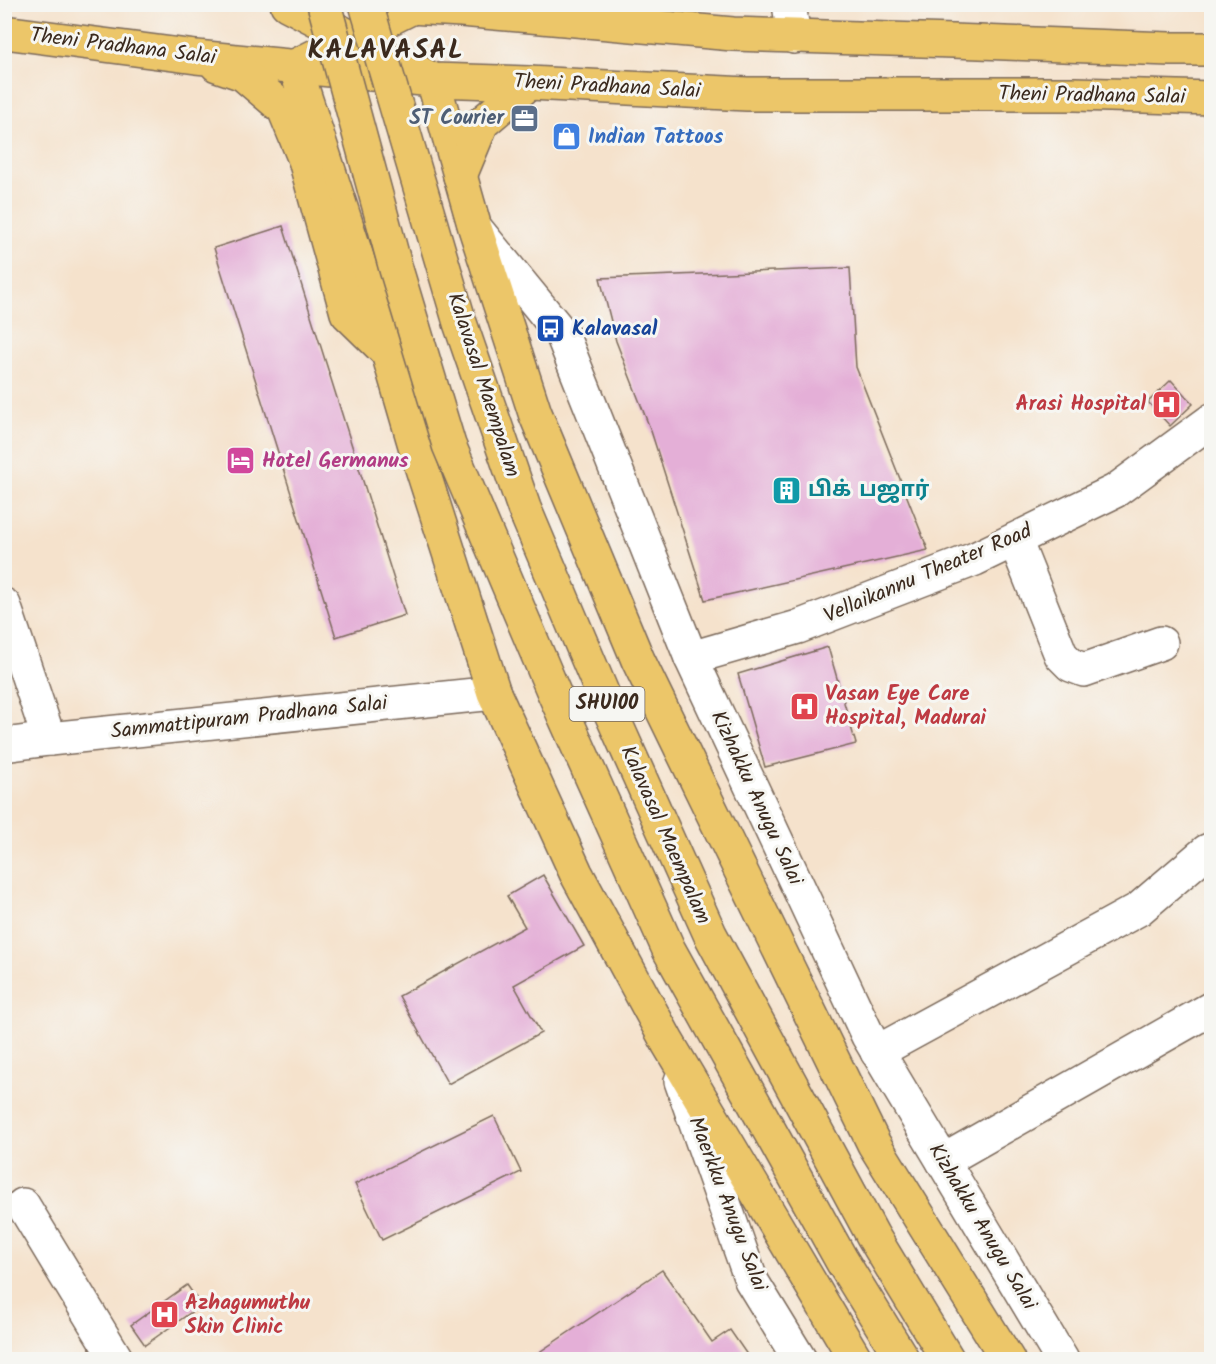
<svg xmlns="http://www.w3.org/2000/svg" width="1216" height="1364" viewBox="0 0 1216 1364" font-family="Kalam,'Noto Sans Tamil',sans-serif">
  <rect width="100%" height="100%" fill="#f6f6f2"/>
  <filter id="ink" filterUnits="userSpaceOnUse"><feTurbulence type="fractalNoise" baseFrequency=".0167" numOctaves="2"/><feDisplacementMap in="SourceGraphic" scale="12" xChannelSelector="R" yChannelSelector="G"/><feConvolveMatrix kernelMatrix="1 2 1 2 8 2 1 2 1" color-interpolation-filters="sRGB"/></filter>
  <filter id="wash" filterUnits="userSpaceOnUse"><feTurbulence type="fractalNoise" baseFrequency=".008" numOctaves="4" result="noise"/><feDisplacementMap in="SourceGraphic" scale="24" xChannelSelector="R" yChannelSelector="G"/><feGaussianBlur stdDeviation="1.35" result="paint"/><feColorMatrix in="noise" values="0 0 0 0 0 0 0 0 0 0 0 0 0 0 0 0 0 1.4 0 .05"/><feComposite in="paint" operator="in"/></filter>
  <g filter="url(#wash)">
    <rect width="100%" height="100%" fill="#f5e2cc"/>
    <g id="blocks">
      <g fill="#e4afd7">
        <path d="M 283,226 L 405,615 L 336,637 L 214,248 Z"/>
        <path d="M 850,268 L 856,367 L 928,550 L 705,600 L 651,431 L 616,341 L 600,278 Z"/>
        <path d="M 1171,380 L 1193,404 L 1170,426 L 1148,402 Z"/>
        <path d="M 828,647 L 856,744 L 765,767 L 738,674 Z"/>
        <path d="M 543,875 L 584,946 L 514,985 L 541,1033 L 448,1084 L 399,996 L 525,927 L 507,896 Z"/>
        <path d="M 494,1116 L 521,1172 L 382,1240 L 355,1184 Z"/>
        <path d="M 662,1270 L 712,1342 L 730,1330 L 750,1359 L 529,1359 Z"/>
        <path d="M 187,1285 L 201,1305 L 145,1345 L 131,1325 Z"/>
      </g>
    </g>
  </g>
  <g filter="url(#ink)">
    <use href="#blocks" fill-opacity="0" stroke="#7c6a5b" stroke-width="1.5"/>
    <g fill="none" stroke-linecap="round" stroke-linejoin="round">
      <defs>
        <g id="minor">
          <path d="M 789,4 L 794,37"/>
          <path d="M 476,229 L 562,334 L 691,658 L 868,1036 L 1062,1360"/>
          <path d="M 1015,540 L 1061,655 L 1071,665 L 1084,670 L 1161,643"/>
          <path d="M 4,605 L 49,739"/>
          <path d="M 691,658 L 798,627 L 975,559 L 1115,491 L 1212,420"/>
          <path d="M 4,745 L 49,739 L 494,693"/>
          <path d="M 877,1052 L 1139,909 L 1207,851 L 1212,849"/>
          <path d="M 681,1081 L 751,1280 L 800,1360"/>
          <path d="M 943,1161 L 1212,1008"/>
          <path d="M 23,1205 L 117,1360"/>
        </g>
        <g id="major">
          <path d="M 287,4 L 433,80 L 475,228 L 535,413 L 638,660 L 874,1144 L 1008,1360"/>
          <path d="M 413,4 L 413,7 L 295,66 L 388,353 L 418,456 L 494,693 L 576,873 L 668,1043 L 856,1360"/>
          <path d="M 392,6 L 461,10 L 733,34 L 953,41 L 1170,49 L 1212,49"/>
          <path d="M 4,32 L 196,57 L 433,80 L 529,83 L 747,94 L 1075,94 L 1212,98"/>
          <path d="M 217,65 L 243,74 L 284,109 L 305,160 L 347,313 L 385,350"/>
          <path d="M 460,176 L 482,123 L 529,83"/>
        </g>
      </defs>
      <use href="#minor" stroke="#7c6a5b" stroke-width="36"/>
      <use href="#major" stroke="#7c6a5b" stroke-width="36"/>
      <use href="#minor" stroke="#fff" stroke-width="33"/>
      <use href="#major" stroke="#ecc669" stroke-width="33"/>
      <defs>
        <g id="major-bridge">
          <path d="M 324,4 L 396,269 L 449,445 L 554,693 L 669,950 L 842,1261 L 903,1360"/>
          <path d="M 366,4 L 460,323 L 524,508 L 606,702 L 710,934 L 873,1236 L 948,1360"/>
        </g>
      </defs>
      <use href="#major-bridge" stroke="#7c6a5b" stroke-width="36" stroke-linecap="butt"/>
      <use href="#major-bridge" stroke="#ecc669" stroke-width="33"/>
    </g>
  </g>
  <defs>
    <symbol id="office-square" viewBox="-11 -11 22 22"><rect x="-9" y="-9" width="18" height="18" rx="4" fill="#5c6f8a" stroke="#f6f6f2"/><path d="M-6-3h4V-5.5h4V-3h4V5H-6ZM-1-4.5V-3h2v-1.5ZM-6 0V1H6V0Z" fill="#fff"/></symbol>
    <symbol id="shop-square" viewBox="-11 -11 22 22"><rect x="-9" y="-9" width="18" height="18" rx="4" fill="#3f7fe0" stroke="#f6f6f2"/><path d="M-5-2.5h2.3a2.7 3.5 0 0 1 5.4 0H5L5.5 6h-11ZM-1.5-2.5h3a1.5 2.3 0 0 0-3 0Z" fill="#fff"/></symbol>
    <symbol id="bus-square" viewBox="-11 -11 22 22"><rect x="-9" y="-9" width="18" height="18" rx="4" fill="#1a4fb4" stroke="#f6f6f2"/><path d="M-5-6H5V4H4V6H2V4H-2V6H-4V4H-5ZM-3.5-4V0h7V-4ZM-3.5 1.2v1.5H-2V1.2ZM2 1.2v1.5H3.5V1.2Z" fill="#fff"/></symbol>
    <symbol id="hospital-square" viewBox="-11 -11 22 22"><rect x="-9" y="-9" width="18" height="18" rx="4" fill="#e0444e" stroke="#f6f6f2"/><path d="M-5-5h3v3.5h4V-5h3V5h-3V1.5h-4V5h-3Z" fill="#fff"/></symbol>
    <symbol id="hotel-square" viewBox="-11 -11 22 22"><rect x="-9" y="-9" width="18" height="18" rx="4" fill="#d1479c" stroke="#f6f6f2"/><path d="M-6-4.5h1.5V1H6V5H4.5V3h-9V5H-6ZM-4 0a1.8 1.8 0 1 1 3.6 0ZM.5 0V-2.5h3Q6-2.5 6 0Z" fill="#fff"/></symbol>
    <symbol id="building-square" viewBox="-11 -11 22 22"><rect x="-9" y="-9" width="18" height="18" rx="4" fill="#0f9aa8" stroke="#f6f6f2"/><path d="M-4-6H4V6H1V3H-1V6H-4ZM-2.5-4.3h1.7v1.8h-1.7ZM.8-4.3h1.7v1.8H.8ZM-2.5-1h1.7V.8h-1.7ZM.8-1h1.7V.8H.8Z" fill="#fff"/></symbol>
  </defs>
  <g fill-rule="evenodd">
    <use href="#office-square" x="508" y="102" width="33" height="33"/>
    <use href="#shop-square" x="550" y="120" width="33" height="33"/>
    <use href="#bus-square" x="534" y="312" width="33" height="33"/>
    <use href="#hospital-square" x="1150" y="388" width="33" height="33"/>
    <use href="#hotel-square" x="224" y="444" width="33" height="33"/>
    <use href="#building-square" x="770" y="474" width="33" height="33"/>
    <use href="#hospital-square" x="788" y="690" width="33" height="33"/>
    <use href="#hospital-square" x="148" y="1298" width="33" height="33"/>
  </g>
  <g text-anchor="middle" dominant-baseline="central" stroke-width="6" stroke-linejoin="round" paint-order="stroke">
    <rect fill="#f6f6f2" stroke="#73675e" stroke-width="1.5" x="569.5" y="687" width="75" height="34" rx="4.5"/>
    <g font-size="20" font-weight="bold" fill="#3b2a1e">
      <text x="607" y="704">SHU100</text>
    </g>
    <g font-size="21" fill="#3b2a1e" stroke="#f6f6f2">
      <text transform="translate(123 47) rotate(7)">Theni Pradhana Salai</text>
      <text transform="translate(607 87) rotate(3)">Theni Pradhana Salai</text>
      <text transform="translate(1092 96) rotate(1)">Theni Pradhana Salai</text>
      <text transform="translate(483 385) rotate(72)">Kalavasal Maempalam</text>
      <text transform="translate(928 574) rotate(-23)">Vellaikannu Theater Road</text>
      <text transform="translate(249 718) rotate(-6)">Sammattipuram Pradhana Salai</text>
      <text transform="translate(756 798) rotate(65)">Kizhakku Anugu Salai</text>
      <text transform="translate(665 835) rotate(66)">Kalavasal Maempalam</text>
      <text transform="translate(727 1204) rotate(69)">Maerkku Anugu Salai</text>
      <text transform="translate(982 1227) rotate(59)">Kizhakku Anugu Salai</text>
    </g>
    <g font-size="21" font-weight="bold" fill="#4e5e75" stroke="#f6f6f2" text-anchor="end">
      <text x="504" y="118">ST Courier</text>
    </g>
    <g font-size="21" font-weight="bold" fill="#366cbe" stroke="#f6f6f2" text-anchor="start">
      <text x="588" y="137">Indian Tattoos</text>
    </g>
    <g font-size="21" font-weight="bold" fill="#164399" stroke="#f6f6f2" text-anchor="start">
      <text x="572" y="329">Kalavasal</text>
    </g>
    <g font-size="21" font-weight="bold" fill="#be3a42" stroke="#f6f6f2" text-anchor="start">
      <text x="1146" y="404" text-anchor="end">Arasi Hospital</text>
      <text x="825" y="694">Vasan Eye Care<tspan x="825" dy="24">Hospital, Madurai</tspan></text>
      <text x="185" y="1303">Azhagumuthu<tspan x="185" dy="24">Skin Clinic</tspan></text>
    </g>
    <g font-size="21" font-weight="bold" fill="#b23c85" stroke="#f6f6f2" text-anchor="start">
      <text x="262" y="461">Hotel Germanus</text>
    </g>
    <g font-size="21" font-weight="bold" fill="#0d838f" stroke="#f6f6f2" text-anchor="start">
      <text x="808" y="490">பிக் பஜார்</text>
    </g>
    <g font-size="27" font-weight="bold" letter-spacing="1.5" fill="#3b2a1e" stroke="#f6f6f2">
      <text x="386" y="50">KALAVASAL</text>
    </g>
  </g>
  <rect width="1216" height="1364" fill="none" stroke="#f6f6f2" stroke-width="24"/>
</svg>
